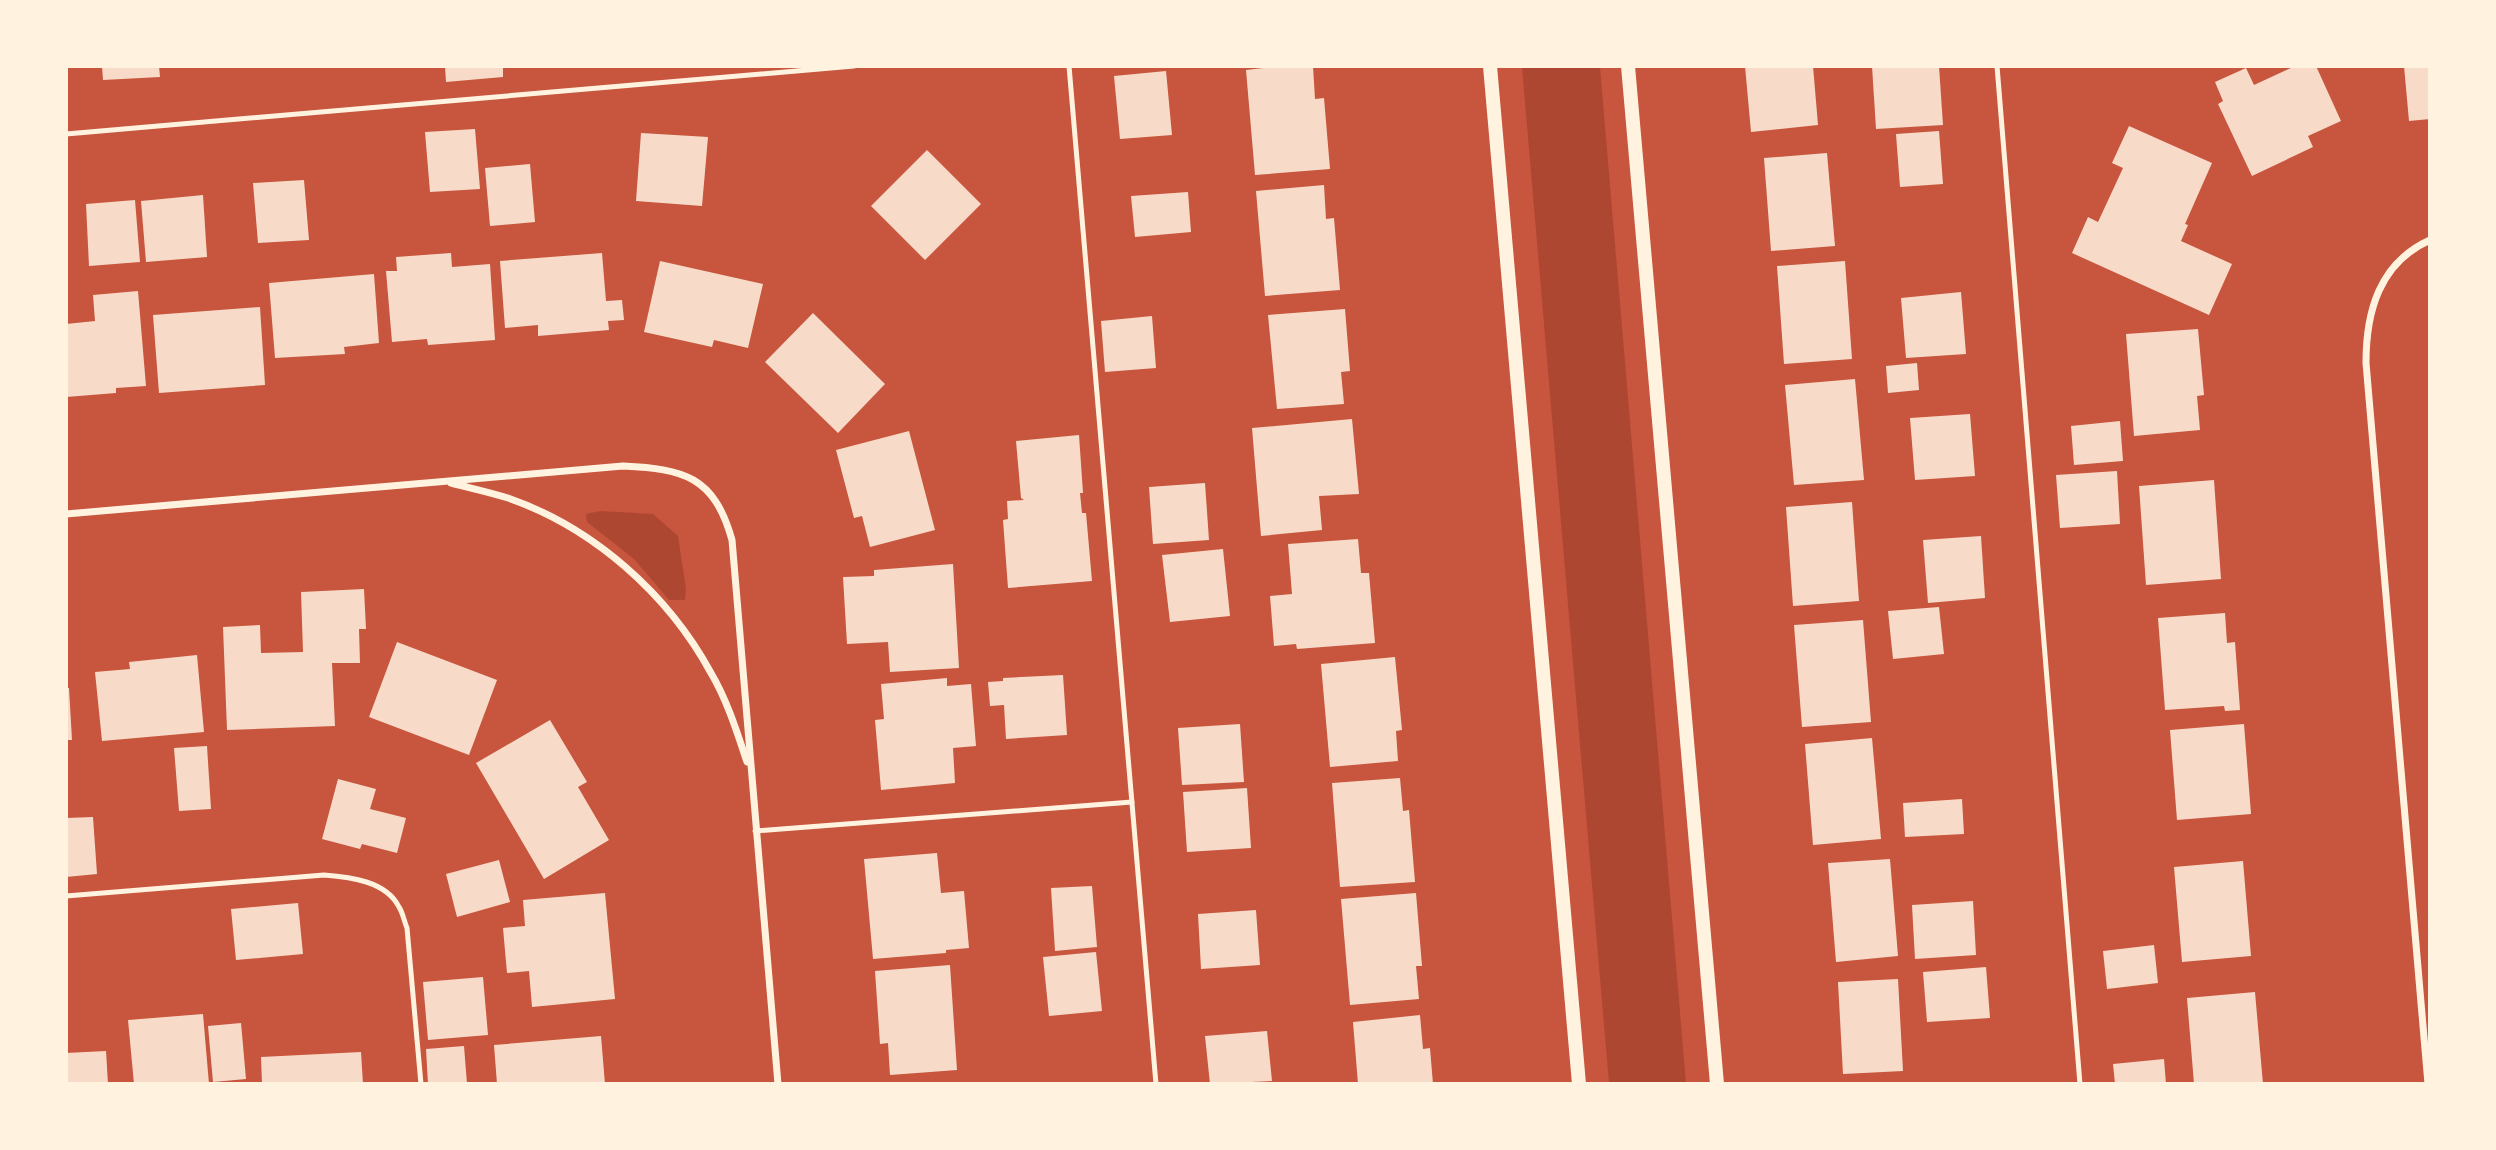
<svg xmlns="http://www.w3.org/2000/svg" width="2496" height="1150" viewBox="0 0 2496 1150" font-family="'Source Serif 4',serif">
  <rect width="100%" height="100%" fill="#c8553d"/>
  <g fill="#ae4732">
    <path d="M 1522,67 L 1600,67 L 1686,1083 L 1609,1083 Z"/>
    <path d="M 600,511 L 653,514 L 678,536 L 686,589 L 685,600 L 669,600 L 634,559 L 587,522 L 586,514 Z"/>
  </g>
  <g fill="#f7dbc8">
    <path d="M 102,66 L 159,66 L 160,77 L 103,80 Z"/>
    <path d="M 445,66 L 503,66 L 503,77 L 446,82 Z"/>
    <path d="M 1280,66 L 1313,66 L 1315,99 L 1324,98 L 1330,169 L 1255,175 L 1246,70 Z"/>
    <path d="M 1745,66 L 1813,66 L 1818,125 L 1751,132 Z"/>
    <path d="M 1872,66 L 1939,66 L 1943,125 L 1876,129 Z"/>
    <path d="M 2295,66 L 2316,66 L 2341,121 L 2308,136 L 2313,147 L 2252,176 L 2218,104 L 2223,101 L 2215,82 L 2246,68 L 2254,85 Z"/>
    <path d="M 2404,66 L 2430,66 L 2430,119 L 2409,121 Z"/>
    <path d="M 1166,71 L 1172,135 L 1120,139 L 1114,76 Z"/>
    <path d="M 2129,126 L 2212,163 L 2185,224 L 2188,225 L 2181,241 L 2232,264 L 2209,315 L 2072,253 L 2088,217 L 2098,222 L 2123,168 L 2112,163 Z"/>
    <path d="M 475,129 L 480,189 L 430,192 L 425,132 Z"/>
    <path d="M 1939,131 L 1943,184 L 1900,187 L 1896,134 Z"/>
    <path d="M 641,133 L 708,137 L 702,206 L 636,201 Z"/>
    <path d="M 927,150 L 981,204 L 925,260 L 871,206 Z"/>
    <path d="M 1827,153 L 1835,246 L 1771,251 L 1764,158 Z"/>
    <path d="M 530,164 L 535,222 L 490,226 L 485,168 Z"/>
    <path d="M 304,180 L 309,240 L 258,243 L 253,183 Z"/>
    <path d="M 1324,185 L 1326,219 L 1334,218 L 1340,290 L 1265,296 L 1256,191 Z"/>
    <path d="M 1188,192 L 1191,232 L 1135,237 L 1131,196 Z"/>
    <path d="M 203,195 L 207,257 L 146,262 L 141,201 Z"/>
    <path d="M 135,200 L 140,262 L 89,266 L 86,204 Z"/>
    <path d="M 451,253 L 452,267 L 490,264 L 495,340 L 428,345 L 427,339 L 392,342 L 386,271 L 397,271 L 396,257 Z"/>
    <path d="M 602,253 L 606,301 L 622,300 L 624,320 L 608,321 L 609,330 L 538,336 L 538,325 L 505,328 L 500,261 Z"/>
    <path d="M 660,261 L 763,284 L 748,348 L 714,340 L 712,347 L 644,332 Z"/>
    <path d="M 1845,261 L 1852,359 L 1784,364 L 1777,266 Z"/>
    <path d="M 374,274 L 379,343 L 344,347 L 345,354 L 275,358 L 269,283 Z"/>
    <path d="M 138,291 L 146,386 L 116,388 L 116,393 L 66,397 L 66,324 L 95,321 L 93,295 Z"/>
    <path d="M 1961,292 L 1966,354 L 1906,358 L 1901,298 Z"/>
    <path d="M 260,307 L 265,385 L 159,393 L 153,315 Z"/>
    <path d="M 1345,309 L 1350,371 L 1341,372 L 1344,404 L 1277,409 L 1268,315 Z"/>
    <path d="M 813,313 L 885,384 L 838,433 L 765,362 Z"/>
    <path d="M 1152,316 L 1156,368 L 1105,372 L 1101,321 Z"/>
    <path d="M 2198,329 L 2204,395 L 2197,396 L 2200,430 L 2134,436 L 2126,334 Z"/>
    <path d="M 1917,363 L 1919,390 L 1888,393 L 1886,366 Z"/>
    <path d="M 1855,379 L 1864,480 L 1794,485 L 1785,385 Z"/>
    <path d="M 1970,414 L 1975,476 L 1915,480 L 1910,418 Z"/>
    <path d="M 1352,419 L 1359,494 L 1319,496 L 1322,530 L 1261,536 L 1252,428 Z"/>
    <path d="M 2120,421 L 2123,461 L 2074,465 L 2071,426 Z"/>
    <path d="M 909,431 L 935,530 L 870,547 L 862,516 L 854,518 L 836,450 Z"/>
    <path d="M 1079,435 L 1083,493 L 1080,493 L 1082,513 L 1086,513 L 1092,581 L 1008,588 L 1003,520 L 1008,519 L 1007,501 L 1024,500 L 1021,498 L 1016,441 Z"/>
    <path d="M 2117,471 L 2120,524 L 2060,528 L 2056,475 Z"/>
    <path d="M 2214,480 L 2221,579 L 2146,585 L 2139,486 Z"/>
    <path d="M 1205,483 L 1209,540 L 1153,544 L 1149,487 Z"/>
    <path d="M 1852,502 L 1859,601 L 1793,606 L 1786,507 Z"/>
    <path d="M 1981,536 L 1985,598 L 1928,603 L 1923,540 Z"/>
    <path d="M 1358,539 L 1361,573 L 1369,573 L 1375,643 L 1297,649 L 1296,644 L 1274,646 L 1270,596 L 1292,594 L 1288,544 Z"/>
    <path d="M 1223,549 L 1230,616 L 1170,622 L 1162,555 Z"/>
    <path d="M 953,564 L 959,668 L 890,672 L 888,642 L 847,644 L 843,577 L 874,576 L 874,570 Z"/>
    <path d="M 364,589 L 366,629 L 359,629 L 360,663 L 332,663 L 335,726 L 227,730 L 223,627 L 260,625 L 261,653 L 303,652 L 301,592 Z"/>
    <path d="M 1939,607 L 1944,654 L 1893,659 L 1888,611 Z"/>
    <path d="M 2225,613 L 2227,643 L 2235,642 L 2240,710 L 2225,711 L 2224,706 L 2165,710 L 2158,618 Z"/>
    <path d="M 1863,620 L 1871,722 L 1802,727 L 1794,625 Z"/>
    <path d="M 397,642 L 497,680 L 469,755 L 369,717 Z"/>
    <path d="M 197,655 L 204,732 L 102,741 L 95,672 L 130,669 L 129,662 Z"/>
    <path d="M 1395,657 L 1402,730 L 1396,731 L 1398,761 L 1330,767 L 1321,664 Z"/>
    <path d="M 1063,675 L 1067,735 L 1006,739 L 1004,705 L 990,706 L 988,682 L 1003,681 L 1003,678 Z"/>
    <path d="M 947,678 L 947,686 L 971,684 L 976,746 L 953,748 L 955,783 L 881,790 L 875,720 L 884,719 L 881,684 Z"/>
    <path d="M 66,688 L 69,688 L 72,740 L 66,740 Z"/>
    <path d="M 550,720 L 587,782 L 578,787 L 609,840 L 544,879 L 476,763 Z"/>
    <path d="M 1240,724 L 1244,782 L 1182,785 L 1178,728 Z"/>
    <path d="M 2244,724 L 2251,814 L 2177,820 L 2170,730 Z"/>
    <path d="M 1872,738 L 1881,839 L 1813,845 L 1805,744 Z"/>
    <path d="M 207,746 L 211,809 L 179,811 L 174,748 Z"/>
    <path d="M 1400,778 L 1403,811 L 1409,810 L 1415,882 L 1340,887 L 1332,783 Z"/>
    <path d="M 338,779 L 376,789 L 370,809 L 406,818 L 397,853 L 362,844 L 360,849 L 322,839 Z"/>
    <path d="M 1247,788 L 1251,848 L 1187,852 L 1183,792 Z"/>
    <path d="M 1962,799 L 1964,834 L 1905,837 L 1903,803 Z"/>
    <path d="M 93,817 L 97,874 L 66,877 L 66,818 Z"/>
    <path d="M 937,853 L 941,893 L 964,891 L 969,948 L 946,950 L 946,953 L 873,959 L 864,859 Z"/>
    <path d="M 1890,859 L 1898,956 L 1836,962 L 1828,863 Z"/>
    <path d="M 499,860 L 510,902 L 457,917 L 446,874 Z"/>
    <path d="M 2243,861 L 2251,956 L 2182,962 L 2174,867 Z"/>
    <path d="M 1092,886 L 1097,947 L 1055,951 L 1051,888 Z"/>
    <path d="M 605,893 L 615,999 L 532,1007 L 529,971 L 507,973 L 503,928 L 525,926 L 523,900 Z"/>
    <path d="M 1416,893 L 1422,966 L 1416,966 L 1419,999 L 1350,1005 L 1341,899 Z"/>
    <path d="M 1973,901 L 1976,955 L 1915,959 L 1912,905 Z"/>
    <path d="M 298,903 L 303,954 L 236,960 L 231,909 Z"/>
    <path d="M 1256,910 L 1260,965 L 1201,969 L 1198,914 Z"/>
    <path d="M 2154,945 L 2158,983 L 2107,989 L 2103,951 Z"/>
    <path d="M 1096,952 L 1102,1011 L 1049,1016 L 1043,957 Z"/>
    <path d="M 950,965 L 957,1070 L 890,1075 L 888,1043 L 880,1044 L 875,971 Z"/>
    <path d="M 1986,967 L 1990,1018 L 1927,1022 L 1923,972 Z"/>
    <path d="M 483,977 L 488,1035 L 428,1040 L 423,982 Z"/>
    <path d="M 1898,979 L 1903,1071 L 1843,1074 L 1838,982 Z"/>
    <path d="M 2255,992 L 2263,1084 L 2194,1084 L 2187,998 Z"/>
    <path d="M 203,1014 L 209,1084 L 134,1084 L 128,1020 Z"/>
    <path d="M 1420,1015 L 1423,1049 L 1430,1048 L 1433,1084 L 1358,1084 L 1353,1022 Z"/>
    <path d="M 241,1023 L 246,1079 L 213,1082 L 208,1026 Z"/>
    <path d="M 1267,1031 L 1272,1081 L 1210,1084 L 1205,1036 Z"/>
    <path d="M 601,1036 L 605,1084 L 497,1084 L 494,1045 Z"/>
    <path d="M 464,1046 L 467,1084 L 428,1084 L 426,1049 Z"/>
    <path d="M 106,1051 L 108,1084 L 66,1084 L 66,1053 Z"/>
    <path d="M 361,1052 L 363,1084 L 262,1084 L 261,1057 Z"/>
    <path d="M 2164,1059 L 2166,1084 L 2115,1084 L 2113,1064 Z"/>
  </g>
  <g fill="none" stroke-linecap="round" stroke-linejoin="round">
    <g stroke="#fff3e0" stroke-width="5">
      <path d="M 1069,66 L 1156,1084"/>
      <path d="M 1997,66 L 2080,1084"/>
      <path d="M 66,134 L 854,66"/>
      <path d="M 755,831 L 1132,802"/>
      <path d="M 66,896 L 324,875 C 350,877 386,881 399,907 C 403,913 404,921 407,928 L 421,1084"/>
    </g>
    <g stroke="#fff3e0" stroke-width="7">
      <path d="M 451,483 C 470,488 489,492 508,498 C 594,528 668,594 711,673 C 727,700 737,732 747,762"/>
      <path d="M 66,514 L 623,466 C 684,469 714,476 732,540 L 778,1084"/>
      <path d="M 2428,1084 L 2366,363 C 2366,312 2379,263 2430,240"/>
    </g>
    <g stroke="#fff3e0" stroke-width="14">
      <path d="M 1490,66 L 1579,1084"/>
      <path d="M 1628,66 L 1717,1084"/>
    </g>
  </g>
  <rect width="2496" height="1150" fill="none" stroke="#fff3e0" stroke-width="136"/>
</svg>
